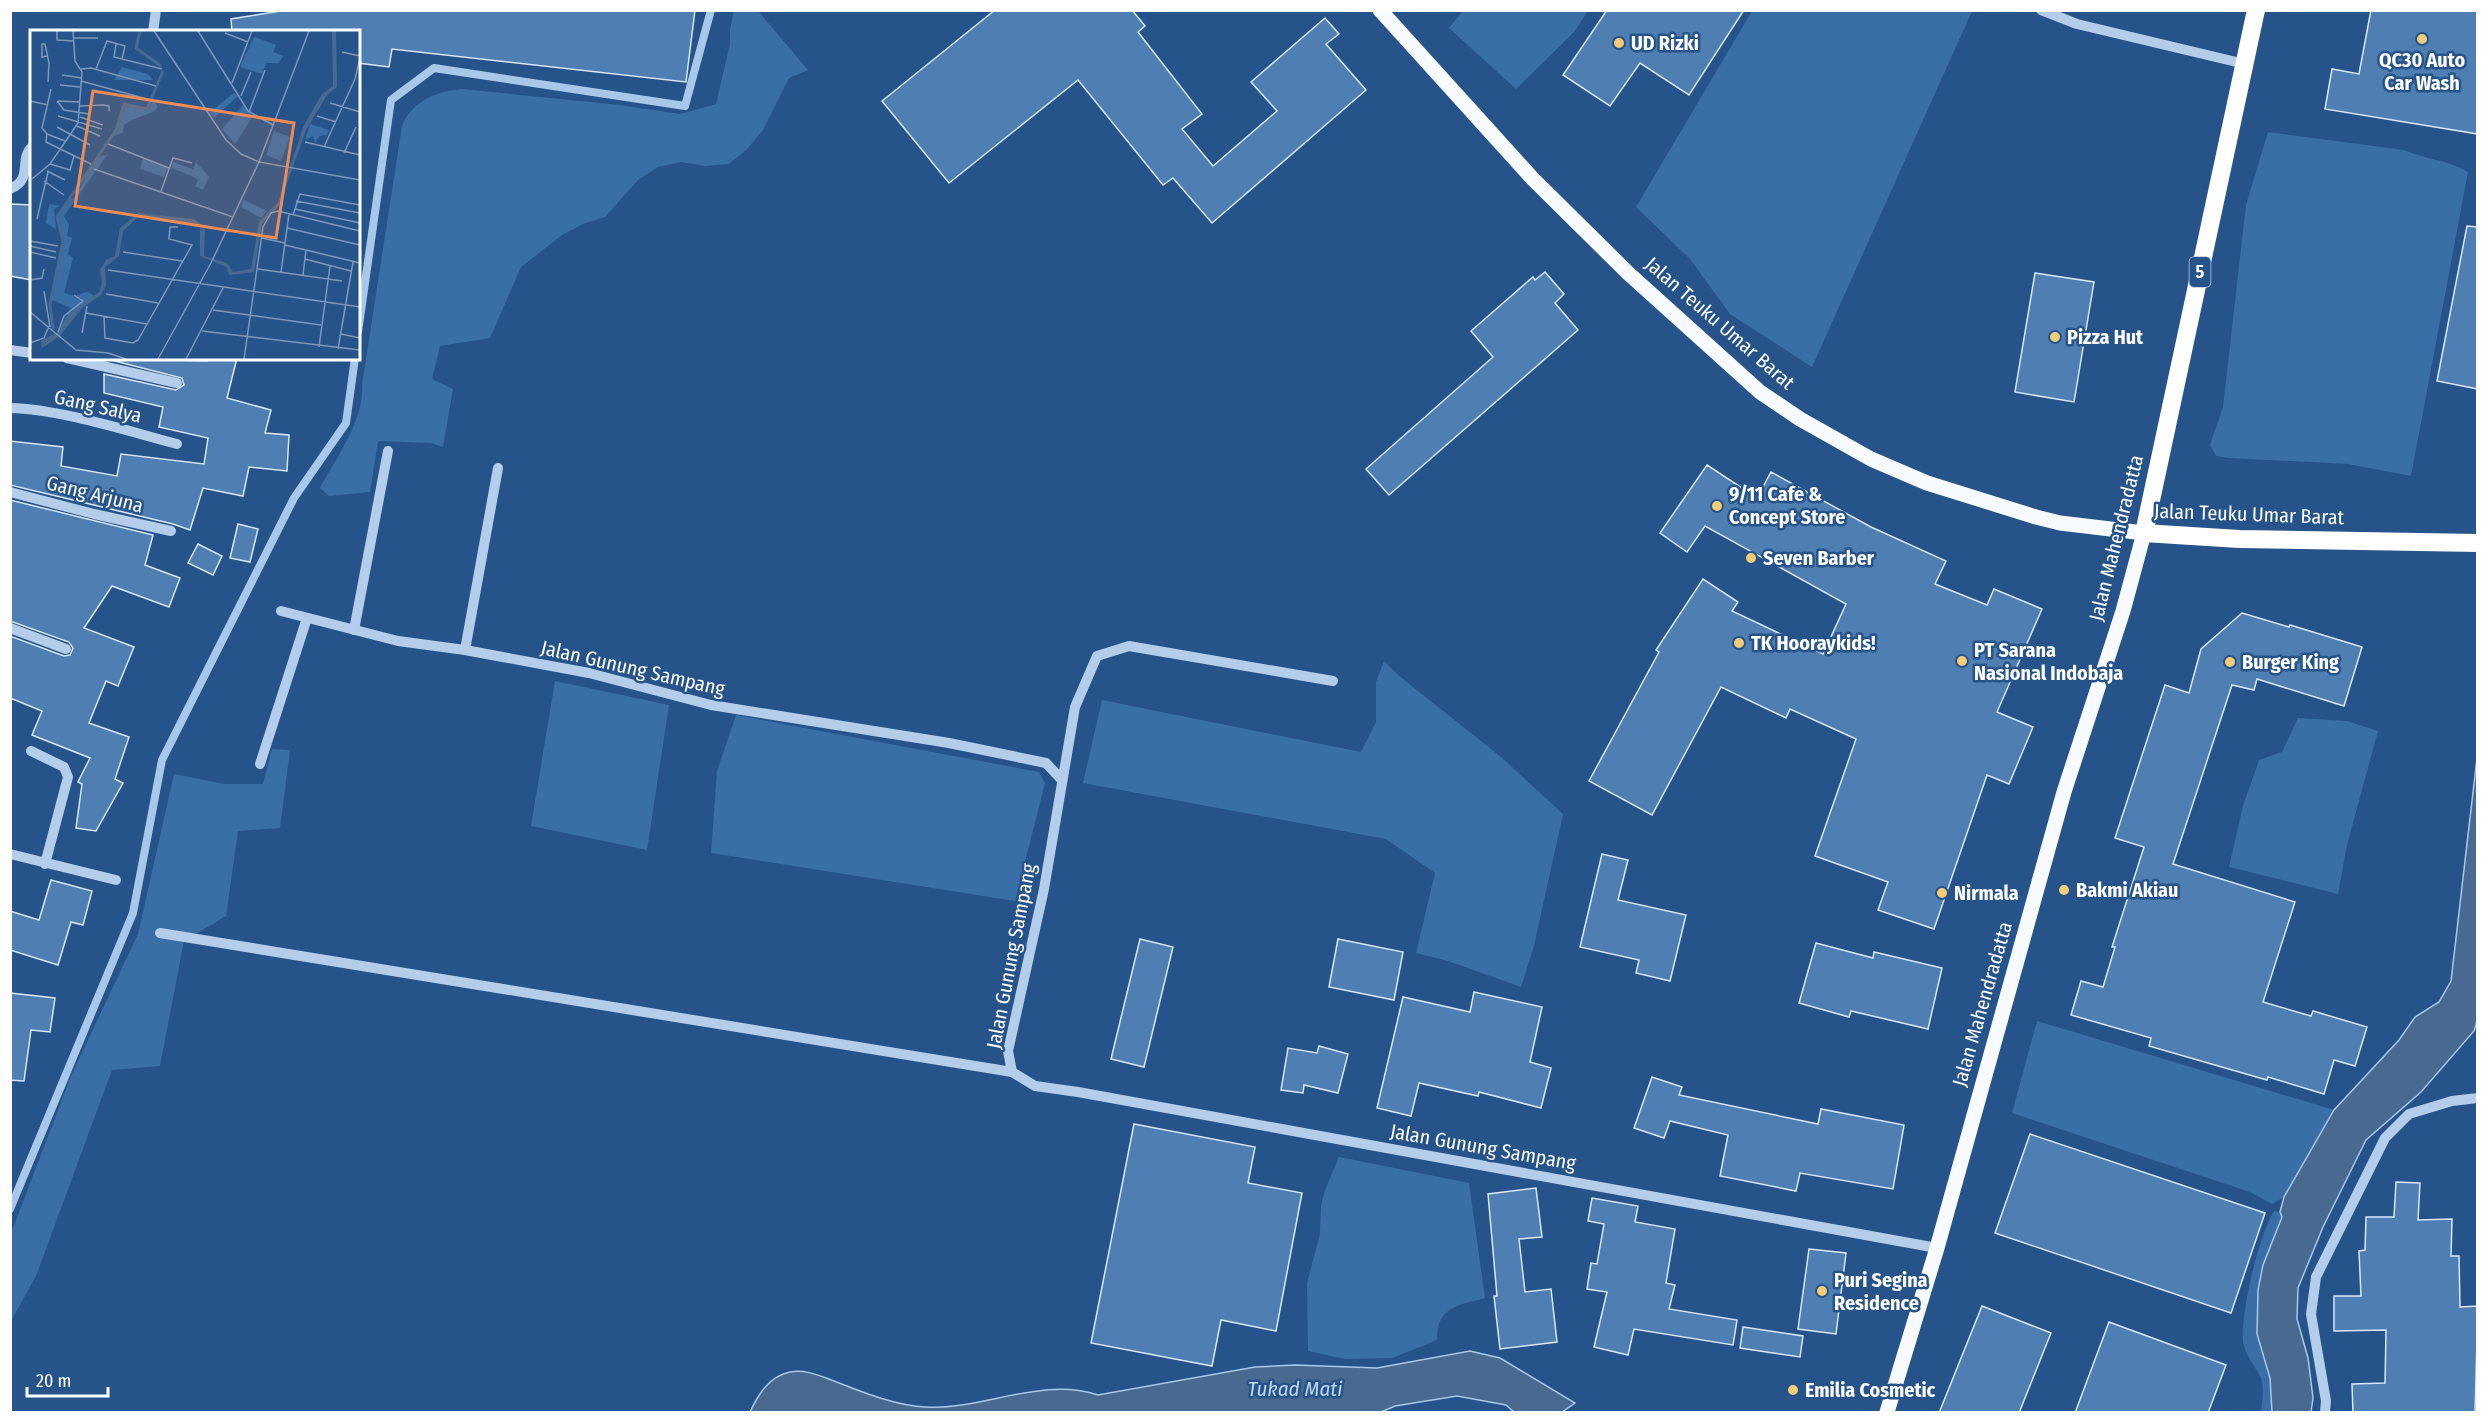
<svg xmlns="http://www.w3.org/2000/svg" width="2488" height="1423" viewBox="0 0 2488 1423" font-family="'Fira Sans Condensed',sans-serif">
  <rect width="100%" height="100%" fill="#26548a"/>
  <g fill="#3a6ea7">
    <path d="M 734,11 L 758,11 L 808,70 L 789,78 L 763,130 L 747,149 L 729,164 L 705,166 L 681,162 L 658,167 L 638,180 L 605,217 L 583,224 L 562,235 L 521,267 L 490,338 L 440,346 L 432,379 L 453,389 L 443,447 L 432,443 L 378,441 L 370,492 L 329,496 L 320,488 C 336,459 365,418 362,385 L 402,126 C 412,101 437,91 462,89 L 620,105 L 680,114 L 716,104 L 730,44 L 730,29 Z"/>
    <path d="M 1463,11 L 1463,10 L 1588,11 L 1574,32 L 1516,89 L 1449,28 Z"/>
    <path d="M 1752,11 L 1972,11 L 1812,367 L 1730,314 L 1690,259 L 1636,207 Z"/>
    <path d="M 2268,132 L 2404,150 C 2426,160 2447,159 2468,172 L 2411,476 L 2348,464 L 2229,458 L 2216,456 L 2210,445 L 2223,407 L 2246,205 Z"/>
    <path d="M 1384,661 L 1398,675 L 1501,757 L 1563,814 L 1534,946 L 1521,987 L 1448,961 L 1416,953 L 1435,873 L 1386,839 L 1083,783 L 1102,700 L 1361,752 L 1376,722 L 1376,682 Z"/>
    <path d="M 555,681 L 669,705 L 647,850 L 531,826 Z"/>
    <path d="M 736,715 L 1039,772 L 1045,783 L 1015,901 L 711,853 L 717,771 Z"/>
    <path d="M 2298,718 L 2347,721 L 2378,731 L 2347,845 L 2338,894 L 2229,867 L 2243,806 L 2259,760 L 2282,752 Z"/>
    <path d="M 272,749 L 290,750 L 280,828 L 238,831 L 226,916 L 184,941 L 160,1066 L 112,1070 L 36,1276 L 11,1321 L 10,1236 L 71,1076 L 138,934 L 174,774 L 224,784 L 263,784 Z"/>
    <path d="M 2037,1021 L 2334,1110 L 2284,1197 L 2272,1204 L 2250,1192 L 2012,1113 Z"/>
    <path d="M 1339,1157 L 1469,1183 L 1485,1298 C 1459,1305 1436,1307 1437,1340 L 1392,1358 L 1345,1359 L 1308,1351 L 1307,1283 L 1320,1234 L 1321,1206 L 1325,1190 Z"/>
    <path d="M 2274,1211 L 2280,1212 L 2282,1217 L 2263,1265 L 2258,1290 L 2257,1334 L 2270,1378 L 2272,1412 L 2261,1412 C 2262,1401 2265,1387 2260,1376 C 2254,1365 2245,1354 2243,1342 C 2240,1314 2259,1235 2274,1211 Z"/>
  </g>
  <g fill="#496a90" stroke="#a8c8ea" stroke-width="1.5">
    <path d="M 2477,758 L 2478,1018 L 2474,1031 L 2421,1092 L 2366,1140 L 2323,1227 L 2298,1288 L 2297,1319 L 2308,1358 L 2313,1398 L 2311,1412 L 2272,1412 L 2270,1378 L 2257,1334 L 2258,1290 L 2263,1265 L 2282,1217 L 2280,1212 L 2284,1197 L 2334,1110 L 2399,1040 L 2415,1017 L 2439,1002 L 2451,981 Z"/>
    <path d="M 1470,1351 L 1500,1358 L 1575,1403 L 1562,1412 L 1514,1412 L 1506,1405 L 1457,1396 L 1395,1406 L 1381,1412 L 750,1412 C 758,1395 769,1376 790,1372 C 806,1369 820,1376 834,1381 C 862,1392 896,1406 926,1407 C 983,1410 1043,1376 1098,1395 L 1255,1367 L 1295,1365 L 1377,1368 Z"/>
  </g>
  <g fill="none" stroke-linecap="round" stroke-linejoin="round">
    <g stroke="#a8c8ea" stroke-width="8">
      <path d="M 358,332 L 391,100 L 434,68 L 685,106 L 711,10"/>
      <path d="M 10,1209 L 133,913 L 162,760 L 294,498 L 346,423 L 355,358"/>
    </g>
  </g>
  <g fill="#4e7eb2" stroke="#d7e7f7" stroke-width="1.5">
    <path d="M 287,10 L 695,10 L 686,82 L 392,49 L 389,67 L 358,63 L 358,32 L 232,32 L 231,19 Z"/>
    <path d="M 995,10 L 1132,10 L 1145,26 L 1138,32 L 1202,114 L 1182,129 L 1213,166 L 1277,111 L 1251,82 L 1325,18 L 1339,34 L 1326,44 L 1366,90 L 1212,223 L 1173,178 L 1163,185 L 1078,80 L 949,183 L 882,101 Z"/>
    <path d="M 1607,10 L 1744,10 L 1689,95 L 1640,63 L 1610,106 L 1563,75 Z"/>
    <path d="M 2371,10 L 2478,10 L 2478,134 L 2325,109 L 2332,69 L 2359,74 Z"/>
    <path d="M 10,204 L 32,205 L 32,280 L 10,276 Z"/>
    <path d="M 2467,226 L 2478,227 L 2478,389 L 2437,381 Z"/>
    <path d="M 1545,272 L 1564,294 L 1555,303 L 1578,330 L 1389,495 L 1366,469 L 1493,357 L 1471,331 L 1533,277 L 1535,280 Z"/>
    <path d="M 2035,273 L 2094,282 L 2074,402 L 2015,392 Z"/>
    <path d="M 103,358 L 207,361 L 207,358 L 237,358 L 227,398 L 271,410 L 265,433 L 289,435 L 287,471 L 249,467 L 243,496 L 203,488 L 190,530 L 173,524 L 10,485 L 10,441 L 63,447 L 61,466 L 117,476 L 121,454 L 204,464 L 208,438 L 159,427 L 163,407 L 104,393 L 104,374 L 176,390 L 184,385 L 182,378 Z"/>
    <path d="M 1707,465 L 1757,498 L 1771,472 L 1871,527 L 1946,561 L 1935,584 L 1987,605 L 1994,589 L 2042,609 L 1997,712 L 2033,727 L 2009,784 L 1987,775 L 1934,929 L 1878,910 L 1888,882 L 1815,856 L 1856,739 L 1790,709 L 1786,718 L 1721,687 L 1652,815 L 1589,781 L 1659,652 L 1656,650 L 1703,579 L 1738,602 L 1732,611 L 1823,654 L 1846,604 L 1705,526 L 1687,552 L 1660,533 Z"/>
    <path d="M 10,500 L 153,535 L 145,565 L 180,578 L 169,607 L 112,586 L 84,628 L 134,647 L 118,686 L 106,681 L 89,723 L 129,737 L 115,779 L 123,783 L 96,831 L 76,828 L 82,784 L 78,782 L 90,758 L 32,735 L 42,711 L 10,698 L 10,636 L 64,656 L 70,655 L 73,648 L 69,642 L 10,621 Z"/>
    <path d="M 238,524 L 258,529 L 250,562 L 230,558 Z"/>
    <path d="M 198,544 L 222,556 L 213,575 L 188,563 Z"/>
    <path d="M 2242,613 L 2289,627 L 2290,625 L 2362,647 L 2344,706 L 2257,679 L 2254,690 L 2232,685 L 2173,864 L 2295,902 L 2263,1002 L 2311,1016 L 2313,1011 L 2367,1027 L 2355,1066 L 2334,1060 L 2324,1094 L 2268,1077 L 2267,1080 L 2149,1046 L 2151,1038 L 2071,1015 L 2081,981 L 2103,987 L 2115,947 L 2112,947 L 2144,847 L 2115,838 L 2165,685 L 2189,693 L 2201,649 Z"/>
    <path d="M 1602,854 L 1628,860 L 1618,900 L 1686,915 L 1670,981 L 1636,973 L 1639,960 L 1580,947 Z"/>
    <path d="M 51,880 L 92,891 L 83,925 L 71,922 L 58,965 L 10,950 L 10,911 L 39,920 Z"/>
    <path d="M 1140,939 L 1173,947 L 1144,1067 L 1111,1059 Z"/>
    <path d="M 1338,939 L 1403,952 L 1394,1000 L 1329,987 Z"/>
    <path d="M 1816,943 L 1873,958 L 1874,952 L 1942,968 L 1928,1029 L 1851,1011 L 1849,1017 L 1799,1003 Z"/>
    <path d="M 1474,992 L 1542,1007 L 1530,1062 L 1551,1068 L 1541,1108 L 1479,1092 L 1478,1096 L 1419,1083 L 1411,1116 L 1377,1108 L 1403,997 L 1470,1012 Z"/>
    <path d="M 10,993 L 55,998 L 50,1032 L 31,1030 L 24,1081 L 10,1080 Z"/>
    <path d="M 1319,1046 L 1348,1054 L 1338,1093 L 1304,1085 L 1303,1093 L 1281,1090 L 1288,1048 L 1317,1053 Z"/>
    <path d="M 1652,1077 L 1682,1087 L 1679,1095 L 1818,1124 L 1821,1109 L 1904,1125 L 1893,1189 L 1800,1173 L 1796,1191 L 1720,1176 L 1728,1135 L 1670,1121 L 1664,1138 L 1634,1128 Z"/>
    <path d="M 1134,1124 L 1255,1147 L 1248,1183 L 1302,1193 L 1276,1331 L 1221,1320 L 1212,1366 L 1091,1343 Z"/>
    <path d="M 2030,1134 L 2265,1213 L 2231,1313 L 1995,1233 Z"/>
    <path d="M 2396,1182 L 2420,1183 L 2418,1220 L 2452,1219 L 2451,1256 L 2459,1256 L 2460,1307 L 2478,1306 L 2475,1413 L 2353,1413 L 2352,1384 L 2385,1383 L 2386,1330 L 2334,1331 L 2334,1296 L 2361,1296 L 2359,1251 L 2365,1250 L 2366,1217 L 2394,1217 Z"/>
    <path d="M 1536,1188 L 1542,1237 L 1519,1239 L 1525,1292 L 1551,1289 L 1557,1342 L 1500,1349 L 1494,1296 L 1497,1296 L 1488,1194 Z"/>
    <path d="M 1592,1198 L 1638,1206 L 1635,1222 L 1675,1229 L 1666,1283 L 1675,1285 L 1669,1309 L 1737,1320 L 1733,1345 L 1634,1329 L 1628,1355 L 1594,1347 L 1607,1292 L 1587,1289 L 1591,1263 L 1597,1264 L 1604,1224 L 1588,1221 Z"/>
    <path d="M 1809,1249 L 1846,1253 L 1836,1334 L 1798,1329 Z"/>
    <path d="M 1982,1306 L 2051,1333 L 2019,1413 L 1939,1413 Z"/>
    <path d="M 2109,1322 L 2226,1365 L 2208,1413 L 2075,1413 Z"/>
    <path d="M 1743,1327 L 1803,1336 L 1800,1357 L 1740,1348 Z"/>
  </g>
  <g fill="none" stroke-linecap="round" stroke-linejoin="round">
    <g stroke="#b3cdea" stroke-width="10">
      <path d="M 2041,10 L 2077,24 L 2245,64"/>
      <path d="M 153,32 L 156,10"/>
      <path d="M 10,189 C 34,179 18,160 32,147"/>
      <path d="M 10,350 L 32,353"/>
      <path d="M 67,358 L 177,383"/>
      <path d="M 10,408 C 60,409 127,431 177,444"/>
      <path d="M 10,492 L 94,514 L 171,531"/>
      <path d="M 281,611 L 398,641 L 465,650 L 589,673 L 711,705 L 949,743 L 1046,763 L 1061,779"/>
      <path d="M 10,628 L 66,649"/>
      <path d="M 354,630 L 388,451"/>
      <path d="M 465,650 L 498,468"/>
      <path d="M 1333,681 L 1129,646 L 1097,656 L 1075,707 L 1044,889 L 1008,1051 L 1012,1072 L 1035,1086 L 1078,1092 L 1937,1248"/>
      <path d="M 31,751 L 64,767 L 68,777 L 45,864"/>
      <path d="M 260,764 L 307,618"/>
      <path d="M 10,854 L 116,880"/>
      <path d="M 160,933 L 1012,1072"/>
      <path d="M 2325,1412 L 2326,1401 L 2311,1314 L 2316,1277 L 2385,1138 L 2409,1114 L 2452,1101 L 2478,1098"/>
    </g>
    <path stroke="#f7fafe" stroke-width="15" d="M 1380,10 L 1532,178 L 1628,273 L 1760,392 L 1800,419 L 1871,459 L 1927,483 L 2036,517 L 2060,523 L 2144,533 L 2123,611 L 2064,792 L 1937,1248 L 1887,1412"/>
    <path stroke="#fff" stroke-width="18" d="M 2256,10 L 2144,533 L 2239,539 L 2478,543"/>
  </g>
  <g fill="#f3cc78" stroke="#26548a" stroke-width="2">
    <circle cx="2422" cy="39" r="6"/>
    <circle cx="1619" cy="43" r="6"/>
    <circle cx="2055" cy="337" r="6"/>
    <circle cx="1717" cy="506" r="6"/>
    <circle cx="1751" cy="558" r="6"/>
    <circle cx="1739" cy="643" r="6"/>
    <circle cx="1962" cy="661" r="6"/>
    <circle cx="2230" cy="662" r="6"/>
    <circle cx="2064" cy="890" r="6"/>
    <circle cx="1942" cy="893" r="6"/>
    <circle cx="1822" cy="1291" r="6"/>
    <circle cx="1793" cy="1390" r="6"/>
  </g>
  <g text-anchor="middle" dominant-baseline="central" stroke-width="5" stroke-linejoin="round" paint-order="stroke">
    <rect fill="#26548a" stroke="#beccdc" stroke-width="1.5" x="2189.5" y="257" width="21" height="30" rx="4.5"/>
    <g font-size="18" font-weight="bold" fill="#fff">
      <text x="2200" y="272">5</text>
    </g>
    <g font-size="20" font-weight="bold" fill="#fff" stroke="#26548a" text-anchor="start">
      <text x="1631" y="43">UD Rizki</text>
      <text x="2422" y="60" text-anchor="middle">QC30 Auto<tspan x="2422" dy="23">Car Wash</tspan></text>
      <text x="2067" y="337">Pizza Hut</text>
      <text x="1729" y="494">9/11 Cafe &amp;<tspan x="1729" dy="23">Concept Store</tspan></text>
      <text x="1763" y="558">Seven Barber</text>
      <text x="1751" y="643">TK Hooraykids!</text>
      <text x="1974" y="650">PT Sarana<tspan x="1974" dy="23">Nasional Indobaja</tspan></text>
      <text x="2242" y="662">Burger King</text>
      <text x="2076" y="890">Bakmi Akiau</text>
      <text x="1954" y="893">Nirmala</text>
      <text x="1834" y="1280">Puri Segina<tspan x="1834" dy="23">Residence</tspan></text>
      <text x="1805" y="1390">Emilia Cosmetic</text>
    </g>
    <g font-size="20" fill="#fff" stroke="#26548a">
      <text transform="translate(1720 323) rotate(41)">Jalan Teuku Umar Barat</text>
      <text transform="translate(98 406) rotate(13)">Gang Salya</text>
      <text transform="translate(95 494) rotate(14)">Gang Arjuna</text>
      <text transform="translate(2249 514) rotate(2)">Jalan Teuku Umar Barat</text>
      <text transform="translate(2116 538) rotate(-76)">Jalan Mahendradatta</text>
      <text transform="translate(633 668) rotate(13)">Jalan Gunung Sampang</text>
      <text transform="translate(1011 956) rotate(-79)">Jalan Gunung Sampang</text>
      <text transform="translate(1982 1004) rotate(-74)">Jalan Mahendradatta</text>
      <text transform="translate(1483 1147) rotate(10)">Jalan Gunung Sampang</text>
    </g>
    <g font-size="21" font-style="italic" fill="#bfd7f1" stroke="#26548a">
      <text x="1295" y="1389">Tukad Mati</text>
    </g>
  </g>
  <g transform="translate(30 30)">
    <rect width="330" height="330" fill="#26548a"/>
    <path d="M 224,7 L 246,15 L 243,22 L 253,26 L 249,33 L 236,33 L 232,44 L 210,37 ZM 92,37 L 118,44 L 123,50 L 84,50 ZM 204,63 L 208,66 L 184,88 L 180,82 ZM 123,70 L 128,77 L 123,82 L 102,90 L 94,95 L 93,103 L 83,106 L 95,76 L 119,79 ZM 213,75 L 223,86 L 205,114 L 192,99 ZM 280,94 L 299,100 L 297,105 L 289,106 L 285,113 L 283,106 L 275,110 ZM 244,101 L 260,107 L 251,131 L 236,125 ZM 77,125 L 34,186 L 39,195 L 37,206 L 42,208 L 38,224 L 43,228 L 34,263 L 45,266 L 57,262 L 65,266 L 36,287 L 30,300 L 29,300 L 41,278 L 22,270 L 34,210 L 28,186 L 37,171 L 45,167 L 68,126 ZM 113,128 L 138,138 L 134,147 L 110,139 ZM 143,132 L 163,139 L 166,132 L 179,147 L 173,160 L 165,156 L 168,150 L 164,147 L 141,138 ZM 214,170 L 237,181 L 231,188 L 211,177 ZM 19,174 L 30,176 L 24,179 L 26,199 L 16,193 Z" fill="#3a6ea7"/>
    <path d="M 302,1 L 306,1 L 307,57 L 297,65 L 276,100 L 249,176 L 232,194 L 224,242 L 199,245 L 196,237 L 170,226 L 170,198 L 175,199 L 174,226 L 197,233 L 203,242 L 221,239 L 229,192 L 248,172 L 274,95 L 292,64 L 303,56 ZM 108,183 L 164,189 L 172,195 L 108,187 L 93,201 L 89,226 L 75,237 L 76,255 L 71,265 L 52,278 L 30,306 L 12,318 L 11,311 L 30,300 L 36,287 L 69,262 L 72,252 L 70,240 L 76,230 L 85,226 L 90,198 Z" fill="#496a90"/>
    <path fill="none" stroke="#496a90" stroke-width="3" d="M 110,1 L 106,18 L 131,36M 23,299 L 20,275 L 33,211 L 27,187 L 86,100 L 94,74 L 117,79 L 133,41"/>
    <path fill="none" stroke="#7d98b9" stroke-width="1.5" d="M 27,1 L 27,10 L 44,11M 124,1 L 196,110 L 211,124 L 229,132 L 181,233 L 128,329M 168,1 L 218,81 L 243,95M 279,1 L 229,132 L 330,150M 195,3 L 218,12M 44,8 L 68,8M 86,14 L 84,27 L 132,39M 312,22 L 330,26M 17,26 L 12,27 L 12,14 L 15,14 L 19,33 L 18,52M 51,39 L 61,38 L 126,56M 66,39 L 77,11 L 95,16 L 92,29M 32,45 L 52,48M 51,51 L 117,69M 202,53 L 222,1M 30,55 L 50,57M 21,59 L 12,98 L 17,104 L 16,112 L 61,134M 211,66 L 221,42M 0,71 L 18,75M 27,71 L 34,80 L 59,84M 28,71 L 49,72M 300,73 L 330,82M 50,76 L 73,75 L 79,76 L 79,81M 219,82 L 235,40M 28,86 L 72,99M 287,86 L 306,92M 50,87 L 73,95M 47,96 L 70,106M 27,97 L 60,115M 17,104 L 35,111M 275,112 L 330,125M 78,114 L 139,138M 294,117 L 325,49 L 330,28M 314,123 L 326,97M 20,134 L 40,140 L 44,126M 64,139 L 203,187M 17,141 L 35,150M 0,143 L 0,162M 2,149 L 20,134 L 48,93 L 52,42 L 45,31 L 43,1M 14,151 L 34,165M 131,161 L 143,128 L 162,133M 266,171 L 330,183M 265,179 L 330,193M 263,185 L 270,164 L 330,175M 7,189 L 18,142M 257,198 L 330,215M 232,208 L 255,213M 0,211 L 28,216M 255,215 L 330,233M 0,216 L 26,222M 0,222 L 26,228M 93,222 L 152,231M 275,229 L 321,241M 228,239 L 312,251M 78,240 L 330,277M 251,242 L 259,184M 273,245 L 276,220M 0,250 L 12,248 L 14,239M 14,261 L 20,297M 76,264 L 128,273M 183,280 L 291,295M 0,282 L 46,320 L 78,323 L 96,329M 56,283 L 117,294M 74,286 L 75,308 L 103,313 L 108,310 L 162,215 L 139,209 L 140,197 L 148,197M 172,301 L 330,320M 28,302 L 34,286 L 53,271 L 44,265M 52,303 L 57,276M 311,304 L 330,308M 0,313 L 14,308 L 19,296M 289,317 L 300,236M 308,319 L 323,232M 156,329 L 193,258M 214,329 L 233,197 L 241,183 L 248,181 L 330,201"/>
    <path fill="#ef8b55" fill-opacity="0.15" stroke="#ef8b55" stroke-width="3" d="M 63,61 L 264,93 L 246,208 L 45,176 Z"/>
    <rect width="330" height="330" fill="none" stroke="#fff" stroke-width="3"/>
  </g>
  <rect width="2488" height="1423" fill="none" stroke="#ffffff" stroke-width="24"/>
  <path d="M27 1387v9h81v-9" fill="none" stroke="#ffffff" stroke-width="3"/>
  <text x="36" y="1387" font-size="18" fill="#ffffff" stroke="#26548a" stroke-width="4.5" paint-order="stroke">20 m</text>
</svg>
